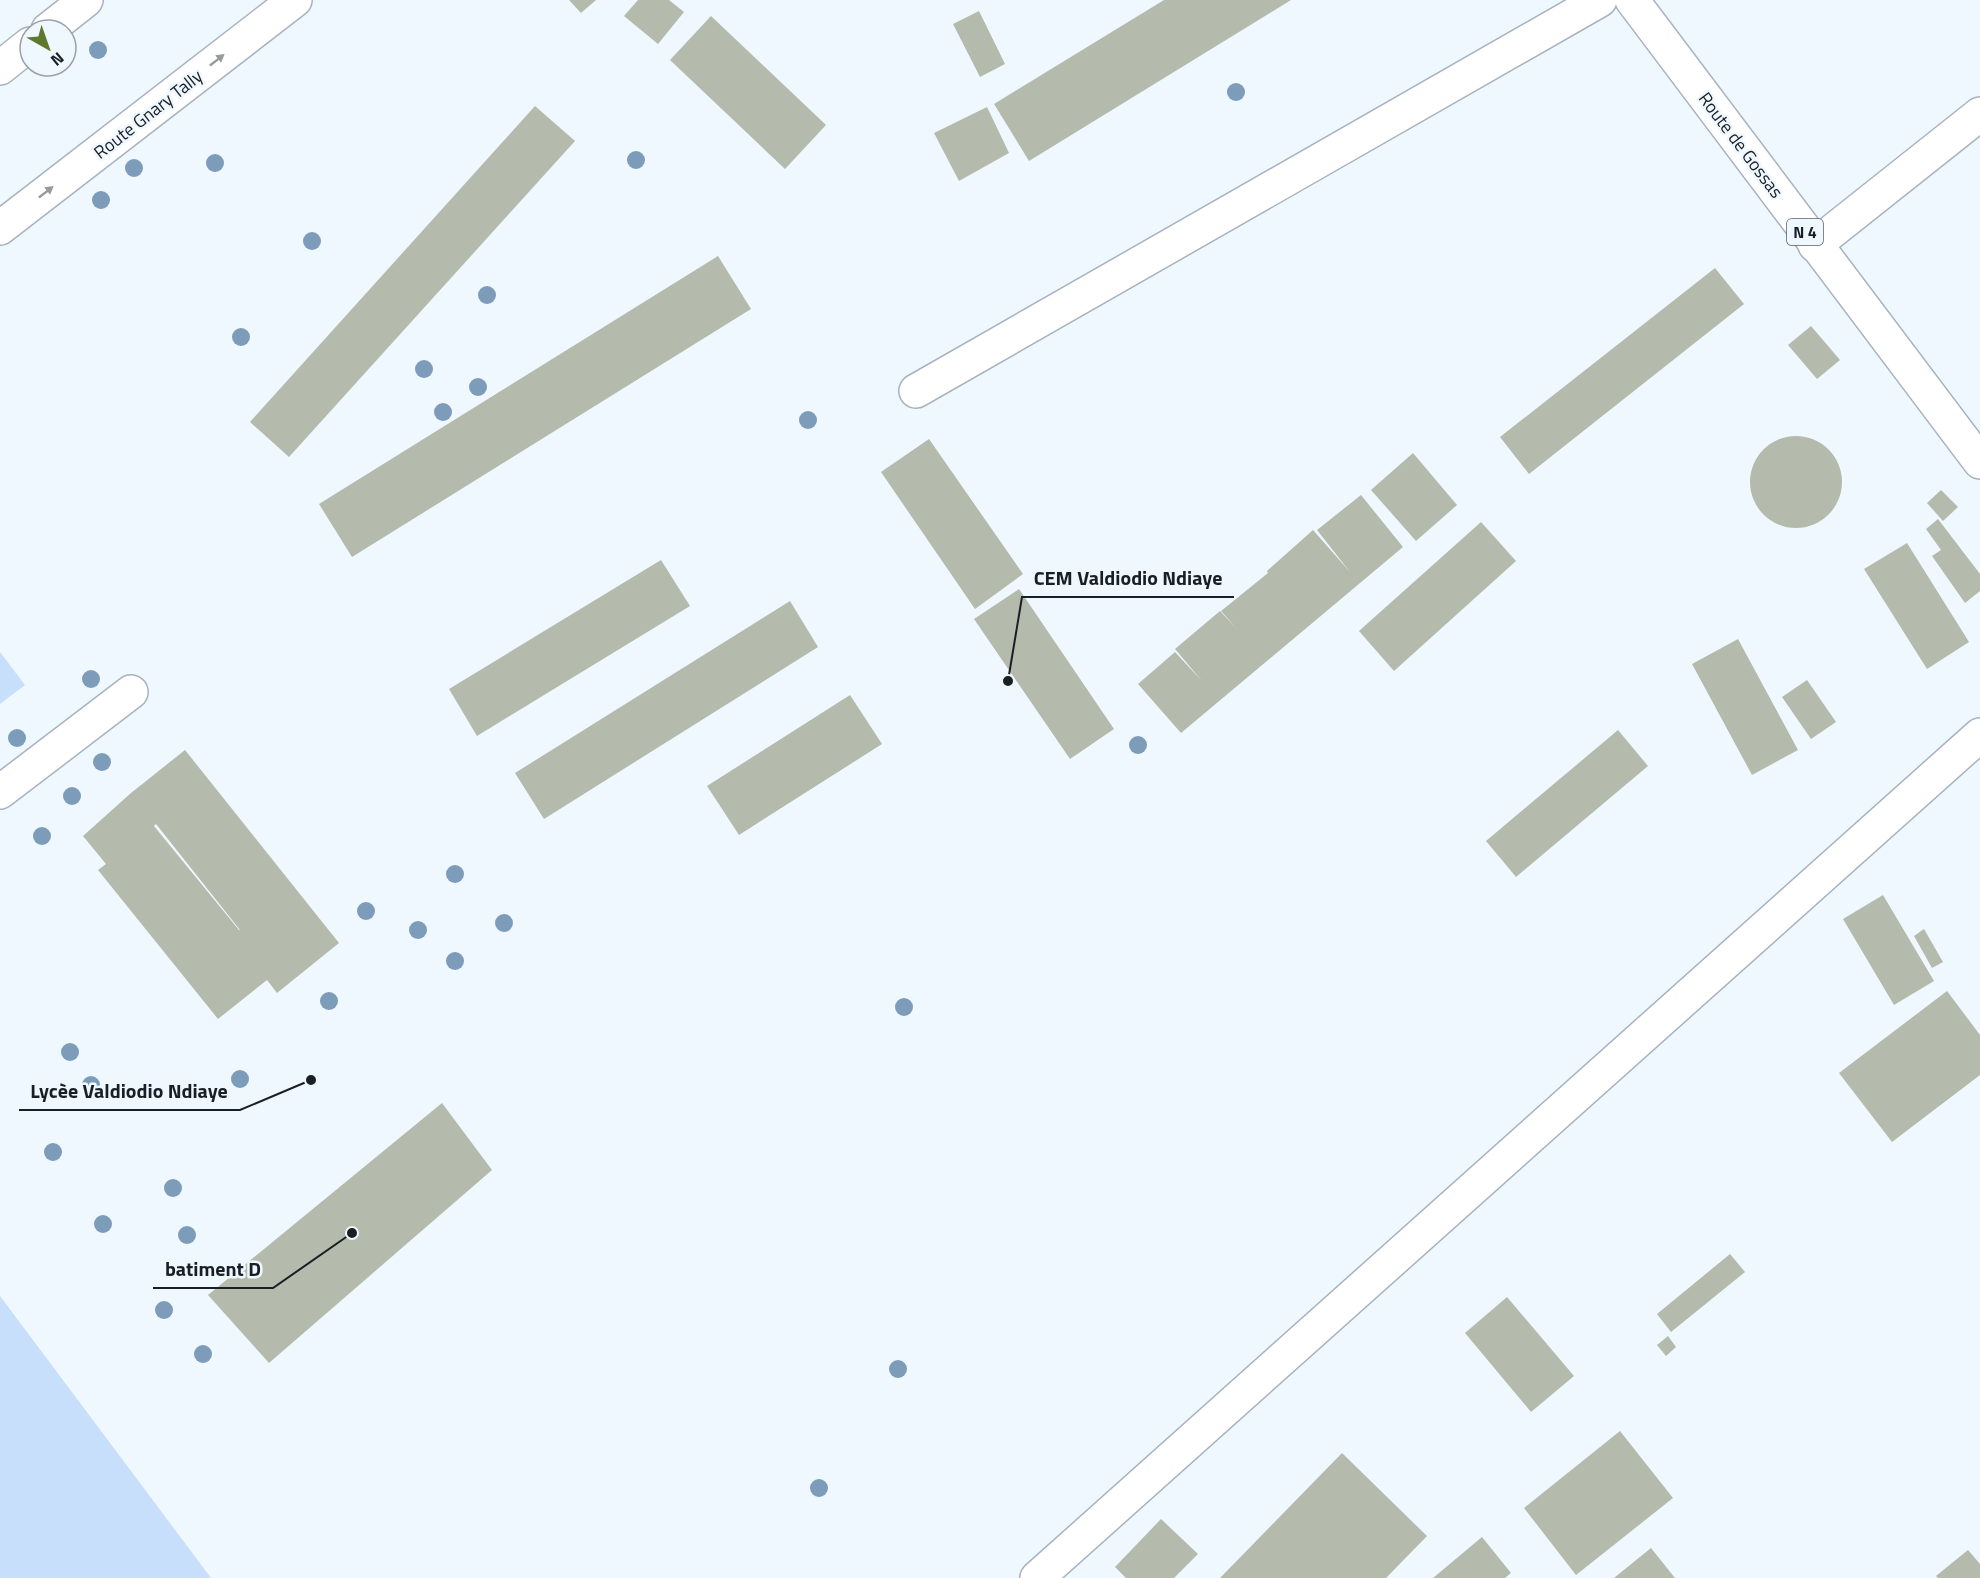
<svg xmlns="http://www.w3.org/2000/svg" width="1980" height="1578" viewBox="0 0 1980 1578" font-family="'Titillium Web',sans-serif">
  <rect width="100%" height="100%" fill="#eff7ff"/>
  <g fill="#c7dffa">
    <path d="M 0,652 L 25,685 L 0,704 Z"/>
    <path d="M 0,1296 L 211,1578 L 0,1578 Z"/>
  </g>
  <g fill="#b4bbac" fill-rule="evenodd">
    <path d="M 569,0 L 596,0 L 581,13 Z"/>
    <path d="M 638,0 L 669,0 L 684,12 L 658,44 L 624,16 Z"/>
    <path d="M 1164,0 L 1291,0 L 1029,161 L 994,104 Z"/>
    <path d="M 979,11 L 1005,64 L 980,77 L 953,24 Z"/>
    <path d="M 711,16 L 826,125 L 785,169 L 670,60 Z"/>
    <path d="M 535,106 L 575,141 L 289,457 L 250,422 Z"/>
    <path d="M 987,107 L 1009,153 L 959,181 L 934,133 Z"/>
    <path d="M 718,256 L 751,309 L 352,557 L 319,504 Z"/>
    <path d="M 1715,268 L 1744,304 L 1529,474 L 1500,437 Z"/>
    <path d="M 1811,326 L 1840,360 L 1817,379 L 1788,345 Z"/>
    <circle cx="1796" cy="482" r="46"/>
    <path d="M 929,439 L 1023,574 L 975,609 L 881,472 Z"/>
    <path d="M 1413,453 L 1457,505 L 1416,541 L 1371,490 Z"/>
    <path d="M 1941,490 L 1958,507 L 1943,521 L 1927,503 Z"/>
    <path d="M 1361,495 L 1403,547 L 1181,733 L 1138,684 L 1175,652 L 1202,681 L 1175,649 L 1220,611 L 1237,629 L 1221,611 L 1268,573 L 1267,571 L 1313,530 L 1350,572 L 1317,530 Z"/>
    <path d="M 1938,519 L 1980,574 L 1980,591 L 1965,603 L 1932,556 L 1941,550 L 1926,529 Z"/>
    <path d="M 1481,522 L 1516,561 L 1394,671 L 1359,631 Z"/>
    <path d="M 1907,543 L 1969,642 L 1927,669 L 1864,569 Z"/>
    <path d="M 661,560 L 690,606 L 477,736 L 449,689 Z"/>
    <path d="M 1019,589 L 1114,729 L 1070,759 L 974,619 Z"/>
    <path d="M 790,601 L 818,647 L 544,819 L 515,773 Z"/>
    <path d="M 1738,639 L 1798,750 L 1752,775 L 1692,664 Z"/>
    <path d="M 1807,680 L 1836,722 L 1811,739 L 1782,697 Z"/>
    <path d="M 850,695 L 882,744 L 739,835 L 707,786 Z"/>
    <path d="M 1618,730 L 1648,766 L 1516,877 L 1486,841 Z"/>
    <path d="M 185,750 L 339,943 L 277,993 L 267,980 L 218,1019 L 98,870 L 106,864 L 83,836 L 131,793 ZM 156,824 L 240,930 L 239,930 L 154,826 Z"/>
    <path d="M 1883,895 L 1934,981 L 1894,1005 L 1843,919 Z"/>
    <path d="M 1924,929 L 1943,962 L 1932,968 L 1914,936 Z"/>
    <path d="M 1947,991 L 1980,1035 L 1980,1075 L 1892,1142 L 1839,1073 Z"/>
    <path d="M 442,1103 L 492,1170 L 269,1363 L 208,1295 Z"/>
    <path d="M 1730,1254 L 1745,1272 L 1671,1332 L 1657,1314 Z"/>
    <path d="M 1507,1297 L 1574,1376 L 1531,1412 L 1465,1333 Z"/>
    <path d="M 1668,1336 L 1676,1347 L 1666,1356 L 1657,1345 Z"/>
    <path d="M 1620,1431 L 1673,1498 L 1576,1575 L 1524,1508 Z"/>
    <path d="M 1342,1453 L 1427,1536 L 1386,1578 L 1220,1578 Z"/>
    <path d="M 1161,1519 L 1198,1554 L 1174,1578 L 1126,1578 L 1115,1567 Z"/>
    <path d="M 1482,1537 L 1511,1573 L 1505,1578 L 1433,1578 Z"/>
    <path d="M 1651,1548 L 1675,1578 L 1614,1578 Z"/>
    <path d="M 1968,1550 L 1980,1564 L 1980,1578 L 1938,1578 L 1936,1576 Z"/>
  </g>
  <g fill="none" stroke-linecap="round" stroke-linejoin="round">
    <defs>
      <g id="minor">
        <path d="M 48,30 L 86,0"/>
        <path d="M 0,68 L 30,44"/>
        <path d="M 0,228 L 295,0"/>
        <path d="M 1815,245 L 1980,114"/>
        <path d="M 916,391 L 1600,0"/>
        <path d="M 0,792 L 131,692"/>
        <path d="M 1037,1578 L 1980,735"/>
      </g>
      <path id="major" d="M 1632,0 L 1980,462"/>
    </defs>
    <use href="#minor" stroke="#a8b3c0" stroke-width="36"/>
    <use href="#major" stroke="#a8b3c0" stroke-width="36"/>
    <use href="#minor" stroke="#fff" stroke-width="33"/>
    <use href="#major" stroke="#fff" stroke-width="33"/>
  </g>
  <g fill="#7d9cba">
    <circle cx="98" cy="50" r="9"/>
    <circle cx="1236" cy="92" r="9"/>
    <circle cx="636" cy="160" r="9"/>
    <circle cx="215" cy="163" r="9"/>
    <circle cx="134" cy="168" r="9"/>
    <circle cx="101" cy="200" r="9"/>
    <circle cx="312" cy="241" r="9"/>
    <circle cx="487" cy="295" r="9"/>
    <circle cx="241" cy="337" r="9"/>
    <circle cx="424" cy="369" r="9"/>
    <circle cx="478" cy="387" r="9"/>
    <circle cx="443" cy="412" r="9"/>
    <circle cx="808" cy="420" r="9"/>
    <circle cx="91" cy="679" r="9"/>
    <circle cx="17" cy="738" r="9"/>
    <circle cx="1138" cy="745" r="9"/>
    <circle cx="102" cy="762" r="9"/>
    <circle cx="72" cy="796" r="9"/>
    <circle cx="42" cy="836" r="9"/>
    <circle cx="455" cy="874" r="9"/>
    <circle cx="366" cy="911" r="9"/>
    <circle cx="504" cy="923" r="9"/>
    <circle cx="418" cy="930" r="9"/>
    <circle cx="455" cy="961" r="9"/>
    <circle cx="329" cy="1001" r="9"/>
    <circle cx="904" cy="1007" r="9"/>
    <circle cx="70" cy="1052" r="9"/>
    <circle cx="240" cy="1079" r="9"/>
    <circle cx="91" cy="1085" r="9"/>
    <circle cx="53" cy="1152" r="9"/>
    <circle cx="173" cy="1188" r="9"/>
    <circle cx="103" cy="1224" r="9"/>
    <circle cx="187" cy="1235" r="9"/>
    <circle cx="164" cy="1310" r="9"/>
    <circle cx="203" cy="1354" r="9"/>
    <circle cx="898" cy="1369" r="9"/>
    <circle cx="819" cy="1488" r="9"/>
  </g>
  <defs><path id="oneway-solid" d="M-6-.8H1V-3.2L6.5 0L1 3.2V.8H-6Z" transform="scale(1.5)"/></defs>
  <g fill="#989a9c">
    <use href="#oneway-solid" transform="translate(217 60) rotate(-38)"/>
    <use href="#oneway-solid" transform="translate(46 192) rotate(-38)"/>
  </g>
  <g text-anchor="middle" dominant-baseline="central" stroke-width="5" stroke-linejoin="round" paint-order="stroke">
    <rect fill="#eff7ff" stroke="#5a6066" stroke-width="1.5" x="1787" y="219" width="36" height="26" rx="4.5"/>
    <g font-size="16" font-weight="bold" fill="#1a1f24">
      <text x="1805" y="232">N 4</text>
    </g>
    <g font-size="18" fill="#1a1f24" stroke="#eff7ff">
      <text transform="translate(148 114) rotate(-38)">Route Gnary Tally</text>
      <text transform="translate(1741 145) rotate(53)">Route de Gossas</text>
    </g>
  </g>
  <path fill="none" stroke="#1a1f24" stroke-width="2" d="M1008 681L1022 597H1234M311 1080L240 1110H19M352 1233L273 1288H153"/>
  <g fill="#1a1f24" stroke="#eff7ff" stroke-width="2">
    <circle cx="1008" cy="681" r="6"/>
    <circle cx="311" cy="1080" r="6"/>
    <circle cx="352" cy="1233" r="6"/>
  </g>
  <g font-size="20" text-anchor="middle" font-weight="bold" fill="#1a1f24" stroke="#eff7ff" stroke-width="5" stroke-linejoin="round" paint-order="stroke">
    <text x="1128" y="585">CEM Valdiodio Ndiaye</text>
    <text x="129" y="1098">Lycèe Valdiodio Ndiaye</text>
    <text x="213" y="1276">batiment D</text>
  </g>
  <g transform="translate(48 48) rotate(140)"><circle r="28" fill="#eff7ff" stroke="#9aa1a7" stroke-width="1.5"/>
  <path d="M0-4.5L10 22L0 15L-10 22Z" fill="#5e792e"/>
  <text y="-9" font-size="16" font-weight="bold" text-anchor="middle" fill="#1a1f24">N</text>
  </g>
</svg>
